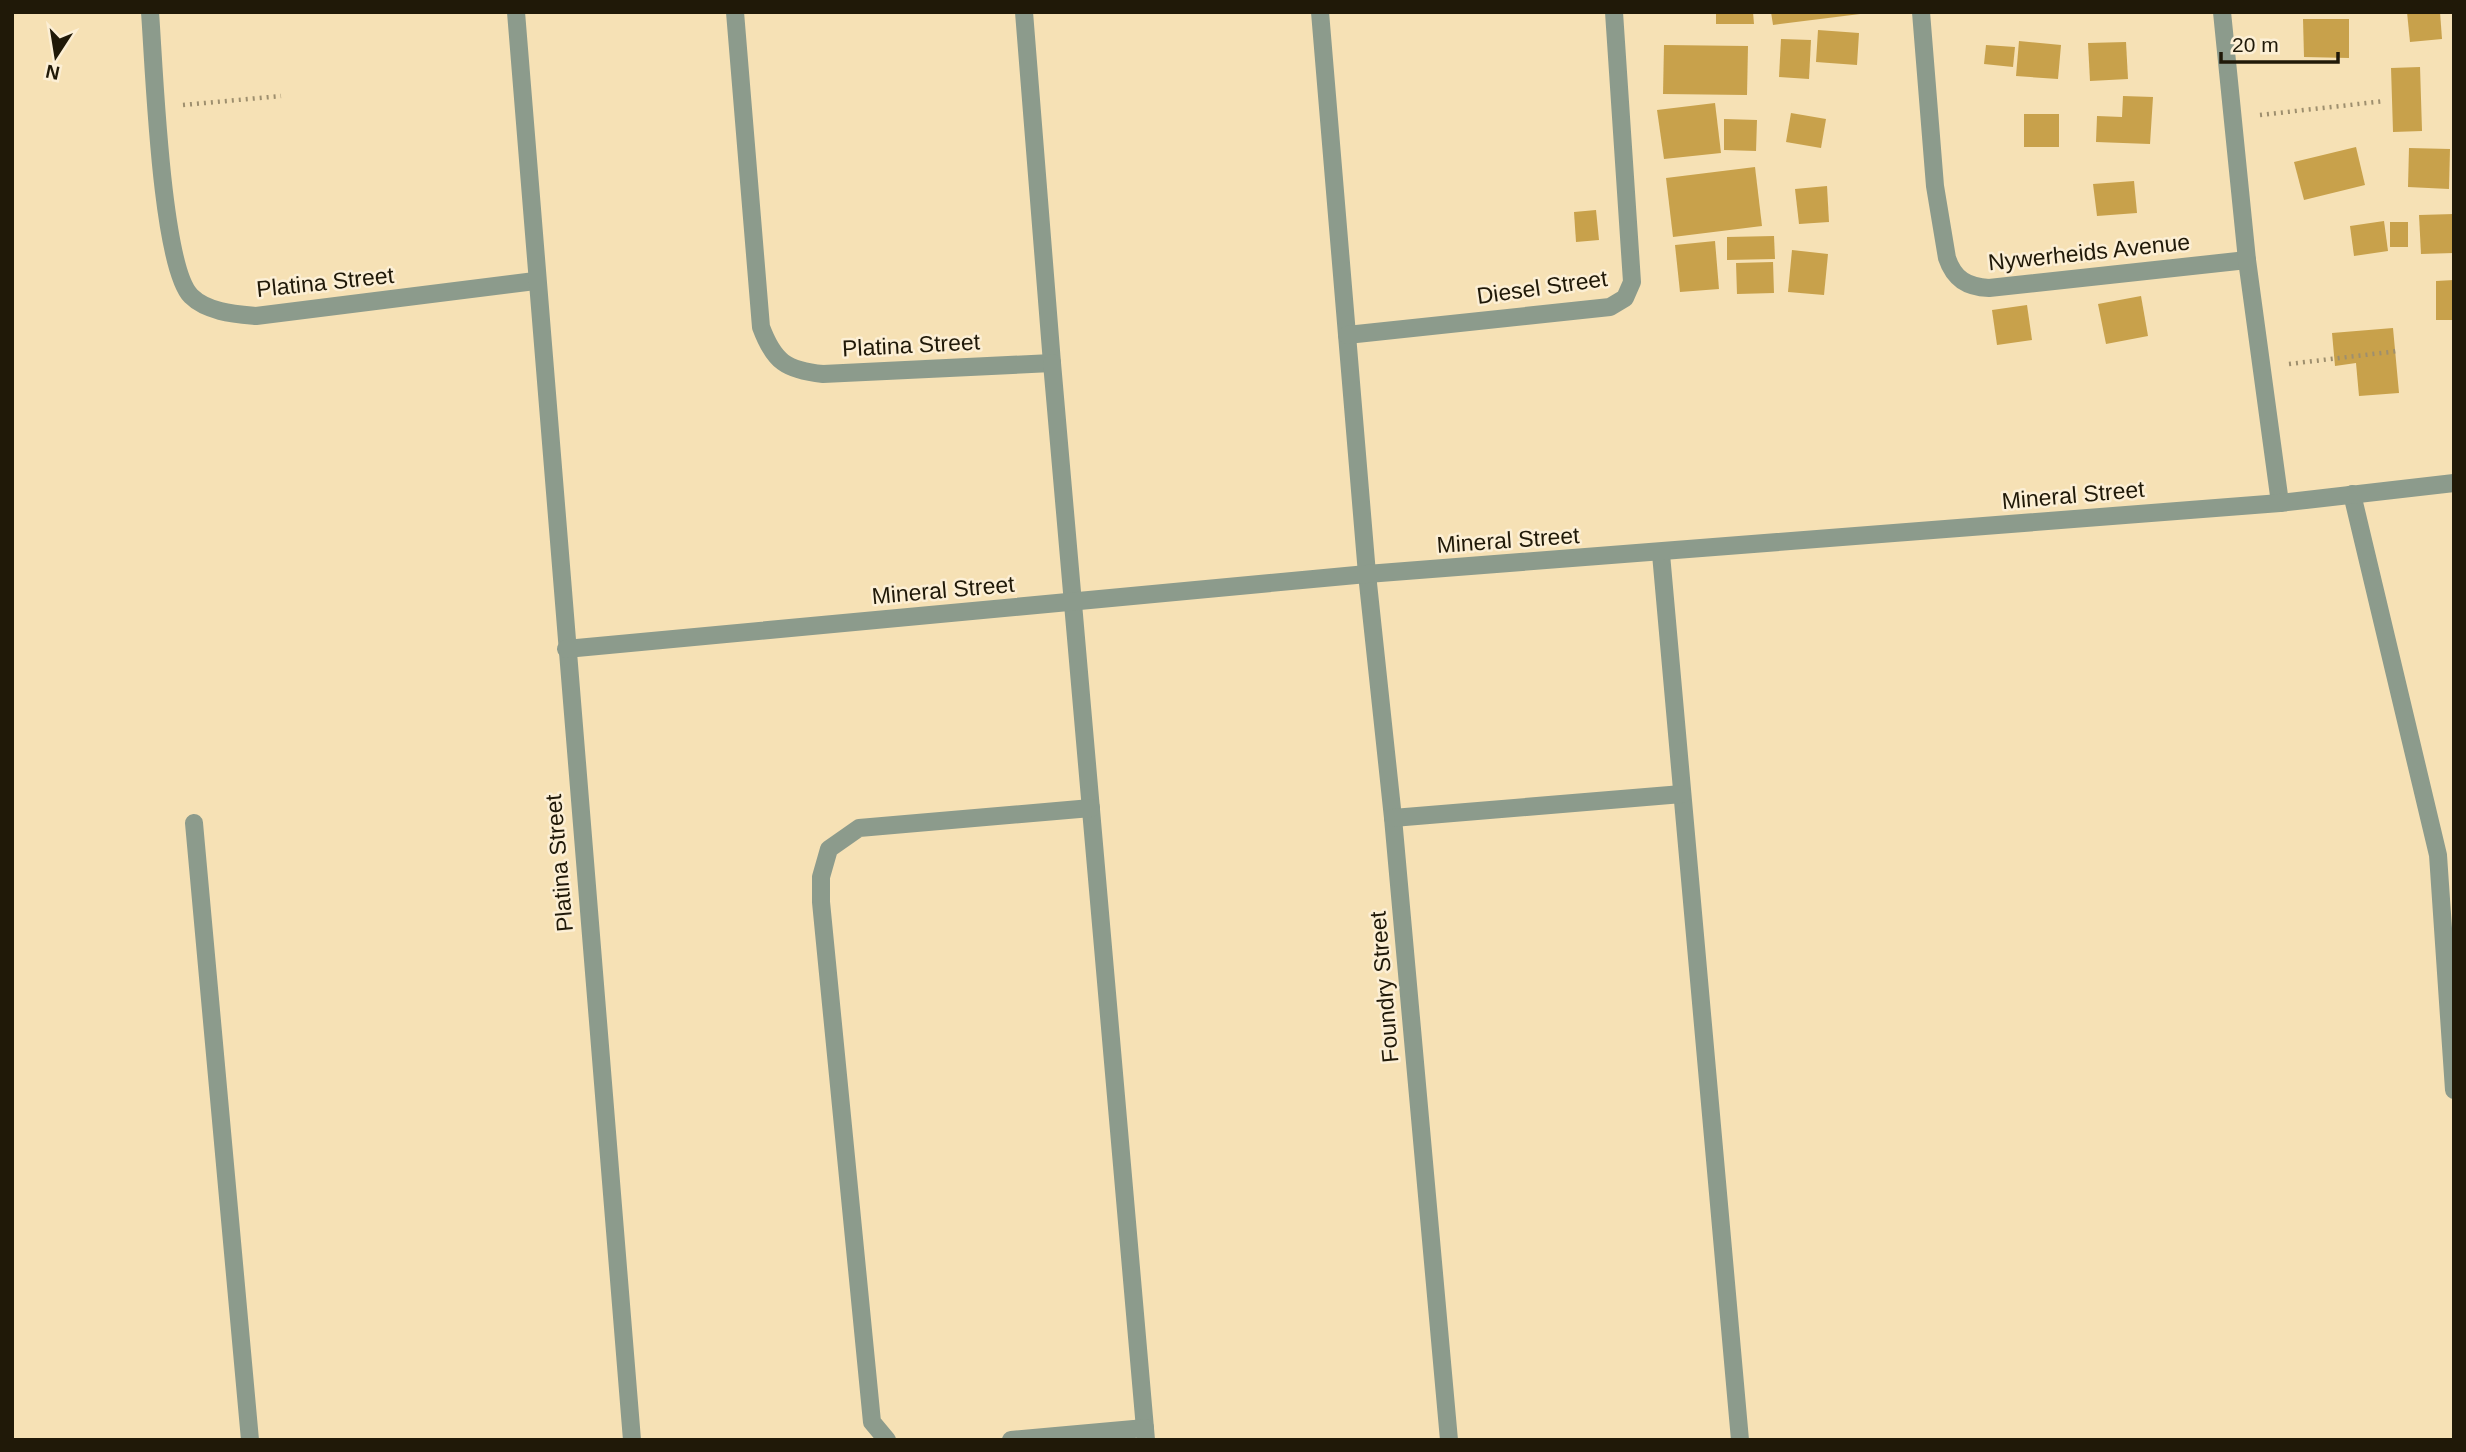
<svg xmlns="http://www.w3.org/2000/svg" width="2466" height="1452" viewBox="0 0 2466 1452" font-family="Helvetica,sans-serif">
  <rect width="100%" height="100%" fill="#f6e1b5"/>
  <g fill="#c8a14b">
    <path d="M 1716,12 L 1753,12 L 1754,24 L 1716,24 Z"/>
    <path d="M 1771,12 L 1860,12 L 1860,14 L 1773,25 Z"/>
    <path d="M 2407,12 L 2440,12 L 2442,39 L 2410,42 Z"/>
    <path d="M 2303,19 L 2349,19 L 2349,58 L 2304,57 Z"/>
    <path d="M 1818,30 L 1859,33 L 1857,65 L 1816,62 Z"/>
    <path d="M 1781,39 L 1811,40 L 1809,79 L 1779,77 Z"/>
    <path d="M 2019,41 L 2061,45 L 2058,79 L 2016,76 Z"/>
    <path d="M 2126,42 L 2128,79 L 2090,81 L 2088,43 Z"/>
    <path d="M 1664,45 L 1748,46 L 1747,95 L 1663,94 Z"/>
    <path d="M 1986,45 L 2015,47 L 2013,67 L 1984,64 Z"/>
    <path d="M 2420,67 L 2422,131 L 2393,132 L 2391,68 Z"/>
    <path d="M 2123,96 L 2153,97 L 2150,144 L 2096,142 L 2097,116 L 2122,117 Z"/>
    <path d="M 1715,103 L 1721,153 L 1664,159 L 1657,110 Z"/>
    <path d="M 1791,113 L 1826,119 L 1821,148 L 1786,142 Z"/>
    <rect x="2024" y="114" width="35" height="33"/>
    <path d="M 1724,119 L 1757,120 L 1756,151 L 1724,150 Z"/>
    <path d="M 2356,147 L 2365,185 L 2304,200 L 2294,162 Z"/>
    <path d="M 2409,148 L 2450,149 L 2449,189 L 2408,187 Z"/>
    <path d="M 1755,167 L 1762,226 L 1673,237 L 1666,178 Z"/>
    <path d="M 2134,181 L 2137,213 L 2097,216 L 2093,184 Z"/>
    <path d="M 1827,186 L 1829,222 L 1799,224 L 1795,189 Z"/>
    <path d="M 1596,210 L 1599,240 L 1576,242 L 1574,212 Z"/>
    <path d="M 2454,214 L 2454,253 L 2421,254 L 2419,215 Z"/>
    <path d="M 2384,221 L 2388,251 L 2354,256 L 2350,226 Z"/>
    <rect x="2390" y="222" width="18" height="25"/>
    <path d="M 1774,236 L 1775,259 L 1727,260 L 1727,237 Z"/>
    <path d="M 1715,241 L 1719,289 L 1680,292 L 1675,245 Z"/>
    <path d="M 1792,250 L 1828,254 L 1824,295 L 1788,292 Z"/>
    <path d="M 1773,262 L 1774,293 L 1737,294 L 1736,263 Z"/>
    <path d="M 2454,280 L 2454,320 L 2436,320 L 2436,281 Z"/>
    <path d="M 2141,296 L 2148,336 L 2106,344 L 2098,304 Z"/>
    <path d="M 2027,305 L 2032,340 L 1997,345 L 1992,310 Z"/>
    <path d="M 2393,328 L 2399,393 L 2359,396 L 2356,363 L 2335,366 L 2332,333 Z"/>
  </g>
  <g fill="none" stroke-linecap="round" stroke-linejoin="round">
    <g stroke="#9e8f6e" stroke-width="4.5" stroke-dasharray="2 5" stroke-linecap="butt">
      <path d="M 183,105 L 281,96"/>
      <path d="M 2260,115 L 2385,101"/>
      <path d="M 2289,364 L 2398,351"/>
    </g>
    <g stroke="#8c9b8c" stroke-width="18">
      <path d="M 150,12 C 154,64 161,266 191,296 C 207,312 235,314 256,316 L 535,281"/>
      <path d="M 516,12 L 632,1440"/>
      <path d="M 735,12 L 761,327 C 774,362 786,370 823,374 L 1052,363 L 1024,12"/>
      <path d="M 1320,12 L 1367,574 L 1393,818 L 1449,1440"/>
      <path d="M 1921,12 L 1935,186 L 1947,258 C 1954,279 1967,287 1989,288 L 2247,260"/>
      <path d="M 2222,12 L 2247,260 L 2280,503"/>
      <path d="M 1347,335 L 1610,307 L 1625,298 L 1632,282 L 1614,12"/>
      <path d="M 1052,363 L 1146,1440"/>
      <path d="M 2352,494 L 2438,855 L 2454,1090"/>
      <path d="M 1661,554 L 1740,1440"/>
      <path d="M 566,649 L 1367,574 L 2280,503 L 2454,483"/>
      <path d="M 1393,818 L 1682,794"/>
      <path d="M 194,823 L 250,1440"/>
      <path d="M 887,1440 L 872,1422 L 821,902 L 821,877 L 829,849 L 859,828 L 1091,808"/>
      <path d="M 1011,1440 L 1145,1428"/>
    </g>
  </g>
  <g text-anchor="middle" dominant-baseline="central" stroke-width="5" stroke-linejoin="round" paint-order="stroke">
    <g font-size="23" fill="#201908" stroke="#fcefd5">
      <text transform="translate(2089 252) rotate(-6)">Nywerheids Avenue</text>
      <text transform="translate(325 282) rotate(-6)">Platina Street</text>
      <text transform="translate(1542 287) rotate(-8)">Diesel Street</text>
      <text transform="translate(911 345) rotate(-3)">Platina Street</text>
      <text transform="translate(2073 495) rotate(-5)">Mineral Street</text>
      <text transform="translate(1508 540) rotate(-4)">Mineral Street</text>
      <text transform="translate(943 590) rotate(-5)">Mineral Street</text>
      <text transform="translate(559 863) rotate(-95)">Platina Street</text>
      <text transform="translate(1384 987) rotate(-95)">Foundry Street</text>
    </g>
  </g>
  <rect width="2466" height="1452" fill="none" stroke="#201908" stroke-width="28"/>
  <g transform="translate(56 56) rotate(192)" stroke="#fcefd5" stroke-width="5" paint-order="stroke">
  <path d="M0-5L12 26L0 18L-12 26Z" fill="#201908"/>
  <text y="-10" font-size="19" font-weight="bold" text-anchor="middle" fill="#201908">N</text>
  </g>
  <path d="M2221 52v10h117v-10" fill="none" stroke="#201908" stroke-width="3.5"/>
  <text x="2232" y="52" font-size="21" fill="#201908" stroke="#fcefd5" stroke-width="5" paint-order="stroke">20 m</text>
</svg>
